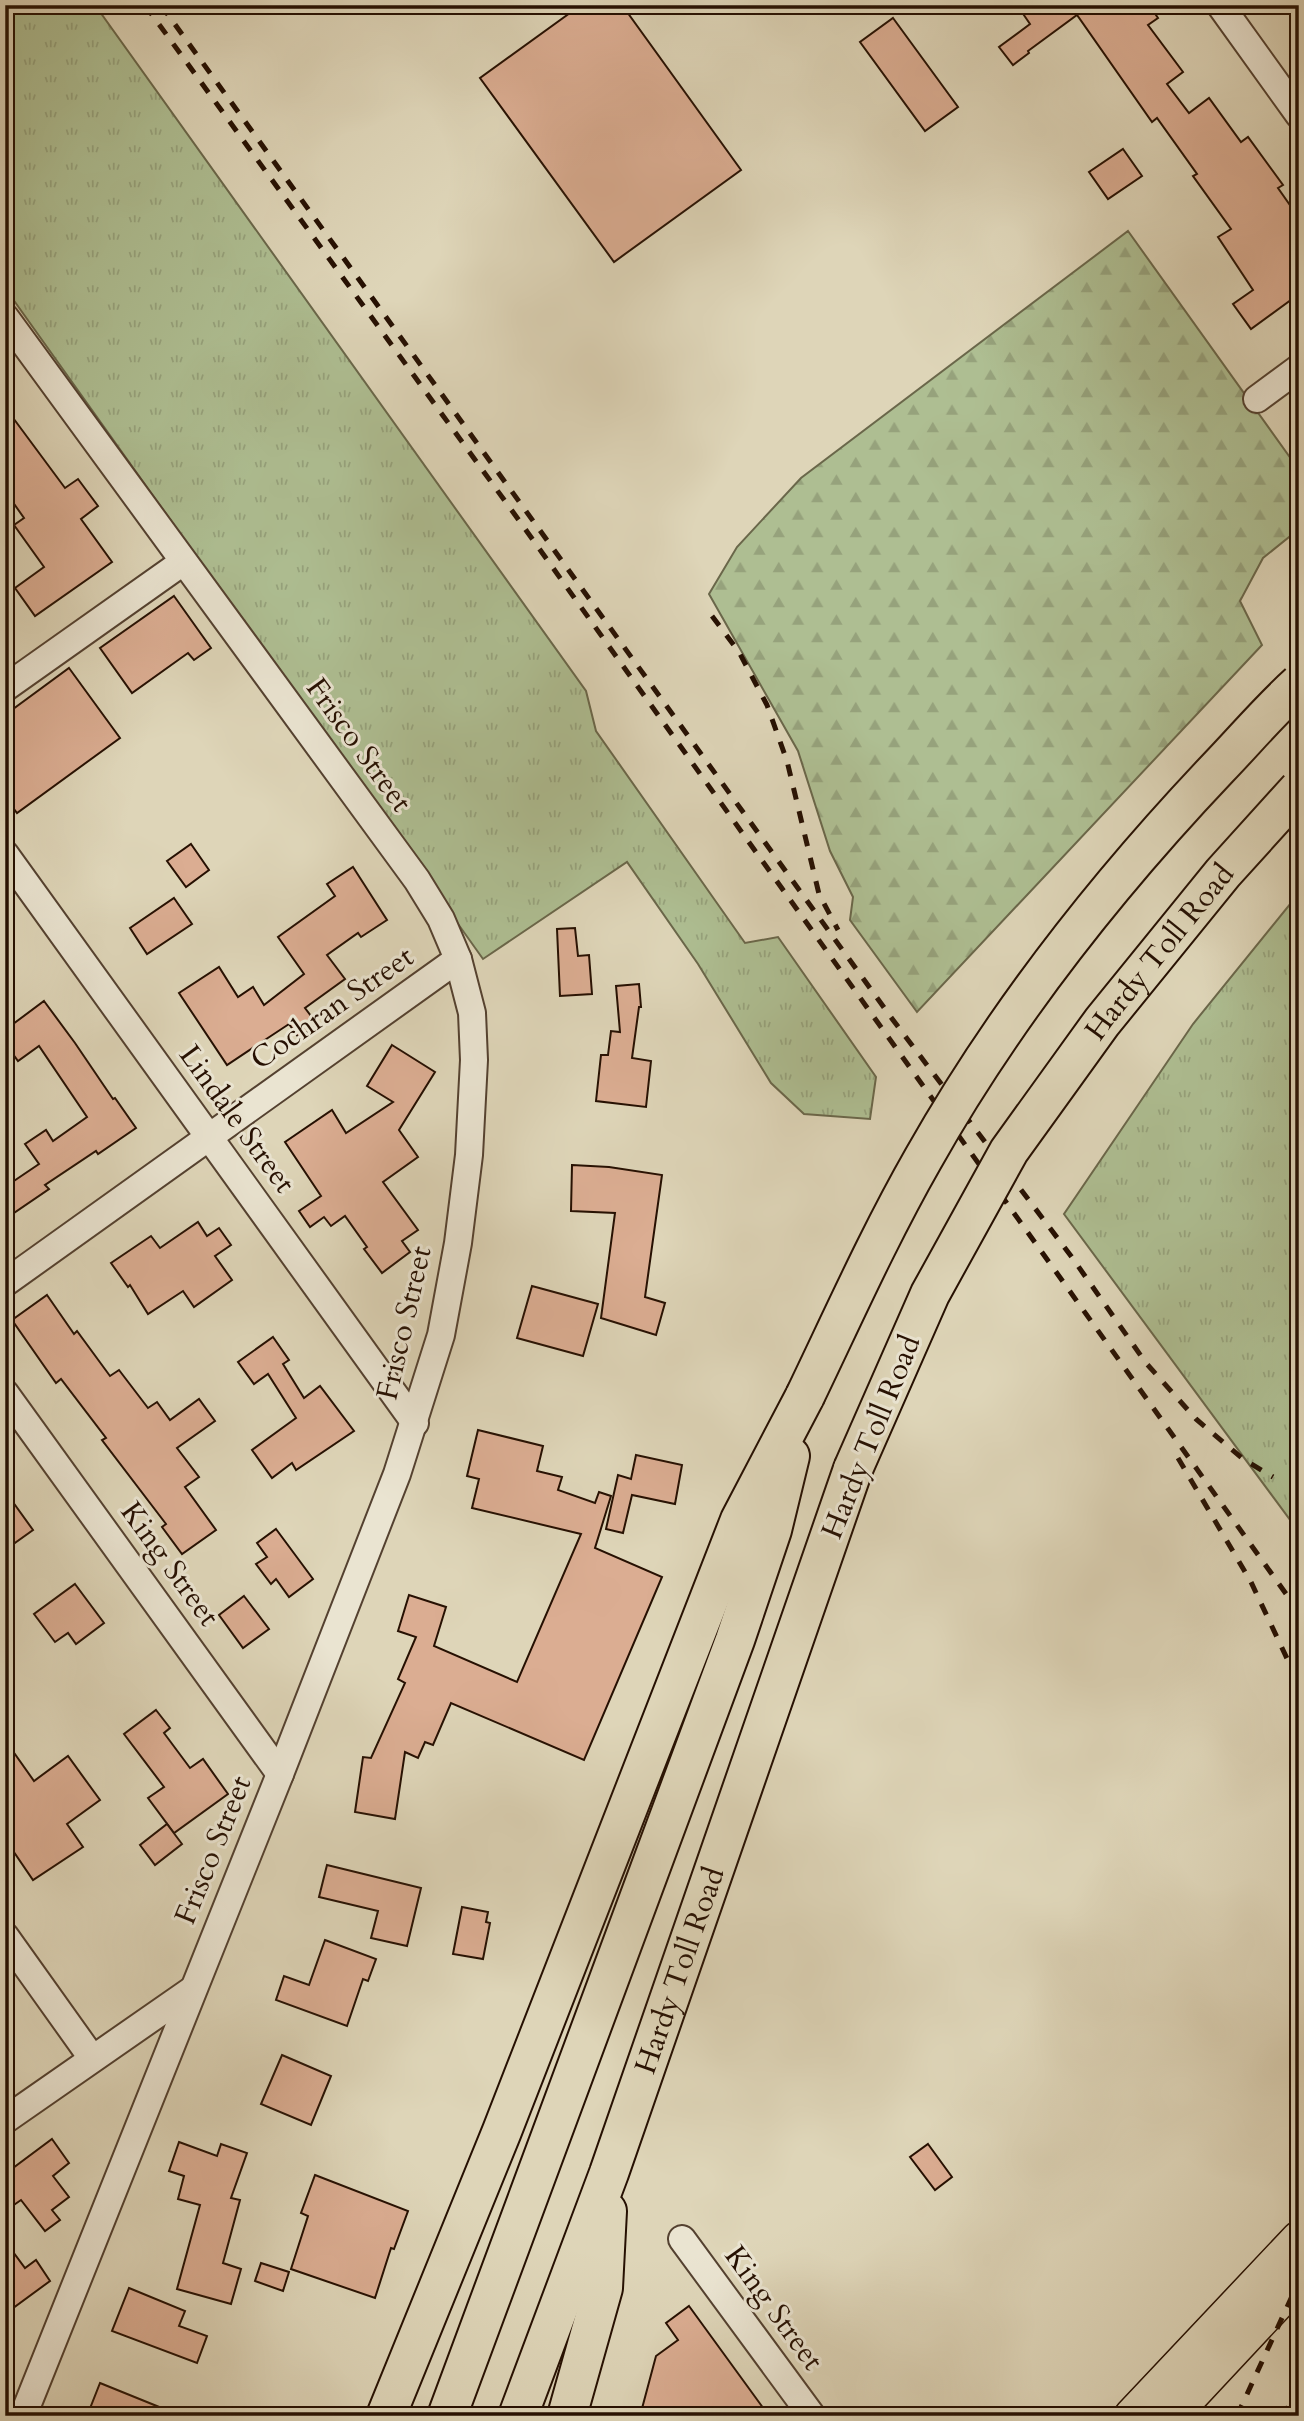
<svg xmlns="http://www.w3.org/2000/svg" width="1304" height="2421" viewBox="0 0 1304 2421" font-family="Cardo,serif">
  <defs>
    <pattern id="grass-tufts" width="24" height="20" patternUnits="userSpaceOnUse" patternTransform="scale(1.75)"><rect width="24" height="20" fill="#aebe92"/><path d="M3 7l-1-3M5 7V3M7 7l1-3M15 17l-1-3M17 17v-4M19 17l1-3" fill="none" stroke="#96a27c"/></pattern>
    <pattern id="forest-firs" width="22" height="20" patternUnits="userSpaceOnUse" patternTransform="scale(1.75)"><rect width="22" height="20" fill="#aebe92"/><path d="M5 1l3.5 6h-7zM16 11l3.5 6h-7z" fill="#96a27c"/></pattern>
  </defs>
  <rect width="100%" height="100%" fill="#ded5b8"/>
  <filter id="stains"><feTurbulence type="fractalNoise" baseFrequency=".00286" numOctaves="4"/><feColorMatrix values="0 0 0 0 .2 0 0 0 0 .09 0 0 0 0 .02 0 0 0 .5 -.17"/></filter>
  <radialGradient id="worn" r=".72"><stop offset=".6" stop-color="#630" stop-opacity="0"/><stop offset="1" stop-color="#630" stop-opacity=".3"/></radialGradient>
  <g fill="url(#grass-tufts)" stroke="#6a674a" stroke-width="2">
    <path d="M 5,5 L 95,5 L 586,691 L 596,731 L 745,943 L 778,937 L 876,1077 L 870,1119 L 804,1114 L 771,1083 L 698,964 L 627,862 L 483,959 L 5,288 Z"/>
    <path d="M 1299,893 L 1299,1532 L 1064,1214 L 1193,1024 Z"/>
  </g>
  <path fill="url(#forest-firs)" stroke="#6a674a" stroke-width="2" d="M 1128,231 L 1299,470 L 1299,529 L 1263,558 L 1240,601 L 1262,645 L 917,1012 L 850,920 L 853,897 L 830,851 L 798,751 L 709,594 L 737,547 L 801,478 Z"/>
  <g fill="#dbad92" stroke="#261002" stroke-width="2">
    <path d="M 581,5 L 622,5 L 741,170 L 614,262 L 480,78 Z"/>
    <path d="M 1017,5 L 1149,5 L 1158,18 L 1148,25 L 1183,72 L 1167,84 L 1189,113 L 1209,98 L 1241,142 L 1248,137 L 1283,185 L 1278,188 L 1299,218 L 1299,294 L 1251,329 L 1233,304 L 1253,290 L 1218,237 L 1231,229 L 1193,176 L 1197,174 L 1157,118 L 1152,122 L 1077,15 L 1028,51 L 1029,53 L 1013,65 L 999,47 L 1030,24 Z"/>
    <path d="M 893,18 L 958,107 L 925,131 L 860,42 Z"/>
    <path d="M 1123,149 L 1142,176 L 1108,199 L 1089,172 Z"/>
    <path d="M 5,407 L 65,488 L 78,479 L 98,506 L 81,519 L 112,562 L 35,616 L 15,588 L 44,567 L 14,525 L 24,518 L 5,491 Z"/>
    <path d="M 174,596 L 211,648 L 194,660 L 188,653 L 132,693 L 100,648 Z"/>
    <path d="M 69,668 L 120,738 L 17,813 L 5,797 L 5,715 Z"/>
    <path d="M 191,844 L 209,870 L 186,887 L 167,861 Z"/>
    <path d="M 353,867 L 387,920 L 361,937 L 358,933 L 327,955 L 345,979 L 305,1008 L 317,1024 L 299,1038 L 289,1024 L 227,1065 L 179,993 L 219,967 L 238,997 L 253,987 L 264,1005 L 304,974 L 278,937 L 335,896 L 327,884 Z"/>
    <path d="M 174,898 L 192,924 L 147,954 L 130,928 Z"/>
    <path d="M 575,928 L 578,956 L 589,955 L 592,994 L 560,996 L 557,929 Z"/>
    <path d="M 639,984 L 641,1007 L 639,1007 L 632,1058 L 651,1061 L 646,1107 L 596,1101 L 601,1055 L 608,1055 L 611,1031 L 620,1032 L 616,986 Z"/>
    <path d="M 44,1001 L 75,1043 L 113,1099 L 115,1098 L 136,1128 L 98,1154 L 96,1151 L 45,1185 L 49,1189 L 5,1219 L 5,1187 L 39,1164 L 25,1144 L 46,1130 L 53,1141 L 87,1117 L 39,1046 L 18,1061 L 5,1043 L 5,1030 Z"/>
    <path d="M 392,1045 L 435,1072 L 399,1130 L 418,1157 L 383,1182 L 418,1230 L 402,1241 L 410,1252 L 382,1273 L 364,1249 L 367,1247 L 345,1216 L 331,1226 L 324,1217 L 310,1227 L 299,1211 L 321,1196 L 285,1142 L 332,1110 L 346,1133 L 393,1102 L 367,1086 Z"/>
    <path d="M 572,1165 L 609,1167 L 662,1175 L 645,1297 L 665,1303 L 656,1335 L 601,1318 L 615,1213 L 571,1211 Z"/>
    <path d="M 198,1222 L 207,1236 L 219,1228 L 231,1245 L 215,1256 L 232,1280 L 194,1307 L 183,1291 L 148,1314 L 130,1285 L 128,1287 L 111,1263 L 151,1236 L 160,1248 Z"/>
    <path d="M 532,1286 L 598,1304 L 583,1356 L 517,1338 Z"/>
    <path d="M 47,1295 L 74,1334 L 77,1331 L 110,1376 L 119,1370 L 148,1408 L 157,1402 L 170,1420 L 199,1399 L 215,1421 L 177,1448 L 199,1477 L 185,1487 L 216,1530 L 182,1554 L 162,1527 L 166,1524 L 102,1440 L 106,1438 L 61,1379 L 56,1383 L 12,1320 Z"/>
    <path d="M 273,1337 L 289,1360 L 283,1364 L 304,1398 L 320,1386 L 354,1431 L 296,1470 L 292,1463 L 272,1478 L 252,1450 L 296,1418 L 268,1374 L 254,1384 L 238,1362 Z"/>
    <path d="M 478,1430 L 543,1446 L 537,1471 L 562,1477 L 558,1490 L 595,1503 L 599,1492 L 611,1496 L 595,1548 L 662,1577 L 584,1760 L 451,1703 L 433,1745 L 425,1742 L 418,1758 L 405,1752 L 395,1819 L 355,1812 L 363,1757 L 371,1758 L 405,1683 L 398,1679 L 416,1637 L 398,1631 L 409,1595 L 446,1607 L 434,1646 L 517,1682 L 581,1534 L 472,1508 L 479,1479 L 467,1476 Z"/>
    <path d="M 636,1455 L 682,1465 L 675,1504 L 632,1495 L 623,1533 L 606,1529 L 618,1475 L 631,1479 Z"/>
    <path d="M 5,1491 L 33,1530 L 5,1550 Z"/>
    <path d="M 276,1529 L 313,1579 L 289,1597 L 276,1579 L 271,1584 L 256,1564 L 267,1557 L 257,1543 Z"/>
    <path d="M 75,1584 L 104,1623 L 76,1644 L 68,1633 L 55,1642 L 34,1614 Z"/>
    <path d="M 244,1596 L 269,1629 L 243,1648 L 219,1615 Z"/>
    <path d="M 156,1710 L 170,1728 L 164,1733 L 190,1768 L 203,1759 L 228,1794 L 174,1833 L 148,1798 L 164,1787 L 124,1734 Z"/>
    <path d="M 5,1740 L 34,1781 L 68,1756 L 100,1800 L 67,1824 L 83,1847 L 33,1880 L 5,1839 Z"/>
    <path d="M 167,1824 L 182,1844 L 155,1865 L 140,1845 Z"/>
    <path d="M 327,1865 L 421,1888 L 407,1946 L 371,1938 L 378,1911 L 319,1897 Z"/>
    <path d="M 462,1907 L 488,1912 L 486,1922 L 490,1923 L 483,1959 L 453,1954 Z"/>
    <path d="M 325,1940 L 376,1959 L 368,1981 L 363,1979 L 347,2026 L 276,2000 L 284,1976 L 309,1985 Z"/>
    <path d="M 282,2055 L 331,2076 L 311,2125 L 261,2104 Z"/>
    <path d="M 52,2139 L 69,2163 L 53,2176 L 69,2197 L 52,2210 L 60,2220 L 45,2231 L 21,2200 L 5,2211 L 5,2174 Z"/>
    <path d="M 179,2142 L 217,2156 L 221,2144 L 247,2153 L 231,2198 L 240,2200 L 223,2263 L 241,2269 L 231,2304 L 177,2289 L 200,2205 L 178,2199 L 184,2176 L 169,2171 Z"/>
    <path d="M 928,2144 L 952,2177 L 935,2190 L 910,2157 Z"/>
    <path d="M 315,2175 L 408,2211 L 394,2249 L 391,2248 L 375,2298 L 291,2269 L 308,2216 L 301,2213 Z"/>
    <path d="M 5,2241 L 25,2268 L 36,2260 L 50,2281 L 5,2314 Z"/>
    <path d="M 261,2263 L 289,2272 L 283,2291 L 255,2281 Z"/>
    <path d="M 129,2288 L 185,2311 L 179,2326 L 207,2336 L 197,2363 L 112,2331 Z"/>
    <path d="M 689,2306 L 769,2416 L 640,2416 L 656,2356 L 678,2340 L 666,2323 Z"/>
    <path d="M 100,2383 L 179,2415 L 179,2416 L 101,2416 L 89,2411 Z"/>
  </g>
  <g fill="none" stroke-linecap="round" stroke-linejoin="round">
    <defs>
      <g id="minor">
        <path d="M 1220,5 L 1299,115"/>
        <path d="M 5,317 L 417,880 L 441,919 L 458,959 L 472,1013 L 474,1060 L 469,1155 L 458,1243 L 441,1335 L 397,1474 L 280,1774 L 23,2416"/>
        <path d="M 1257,399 L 1299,368"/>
        <path d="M 5,688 L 183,562"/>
        <path d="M 5,854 L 415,1423"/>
        <path d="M 5,1283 L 458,959"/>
        <path d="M 5,1393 L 280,1774"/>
        <path d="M 5,1936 L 92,2058"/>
        <path d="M 5,2120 L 192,1990"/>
        <path d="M 682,2239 L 812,2416"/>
      </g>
      <g id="major">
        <path d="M 1132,2416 L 1299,2239"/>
        <path d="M 1171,2416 L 1299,2279"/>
      </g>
      <g id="highway">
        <path d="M 386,2416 L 502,2131 L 740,1520 L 805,1396"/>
        <path d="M 447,2416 L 735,1640 L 772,1530 L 790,1456"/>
        <path id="s1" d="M 518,2416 L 609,2173 L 853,1469"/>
        <path d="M 567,2416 L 603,2288 L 607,2211"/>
      </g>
    </defs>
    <use href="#minor" stroke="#544130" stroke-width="30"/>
    <use href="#major" stroke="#261002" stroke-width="38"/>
    <use href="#highway" stroke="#261002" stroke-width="42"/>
    <use href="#minor" stroke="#eae4d1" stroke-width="26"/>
    <use href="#major" stroke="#ded5b8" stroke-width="35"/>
    <use href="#highway" stroke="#ded5b8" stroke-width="38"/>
    <g stroke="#261002" stroke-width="5" stroke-dasharray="12 12" stroke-linecap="butt">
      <path d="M 145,5 L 518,519 L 1299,1612"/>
      <path d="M 161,5 L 893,1020 L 1071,1256 L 1146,1363 L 1196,1419 L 1243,1459 L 1273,1477"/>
      <path d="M 712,616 L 739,652 L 767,705 L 787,761 L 819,894 L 838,930"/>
      <path d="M 1178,1458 L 1251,1582 L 1299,1684"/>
      <path d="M 1237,2416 L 1299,2281"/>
      <path d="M 1280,2416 L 1299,2395"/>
    </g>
    <defs>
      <g id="highway-bridge">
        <path d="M 805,1396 C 843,1317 879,1236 923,1159 C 1003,1017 1106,886 1218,768 C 1245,740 1270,710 1299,684"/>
        <path id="s2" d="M 853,1469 L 930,1294 L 1009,1151 L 1102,1022 L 1223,873 L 1299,789"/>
      </g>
    </defs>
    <use href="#highway-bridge" stroke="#261002" stroke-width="42" stroke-linecap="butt"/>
    <use href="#highway-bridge" stroke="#ded5b8" stroke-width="38"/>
  </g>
  <g text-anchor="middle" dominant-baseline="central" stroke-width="6" stroke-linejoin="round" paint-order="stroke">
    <g font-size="30" fill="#261002" stroke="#eae4d1">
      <text transform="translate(359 745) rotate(54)">Frisco Street</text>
      <text stroke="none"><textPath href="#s2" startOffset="604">Hardy Toll Road</textPath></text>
      <text transform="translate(332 1008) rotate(-35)">Cochran Street</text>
      <text transform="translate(237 1119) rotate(54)">Lindale Street</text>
      <text transform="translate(404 1323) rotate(-77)">Frisco Street</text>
      <text transform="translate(871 1437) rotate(-68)">Hardy Toll Road</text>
      <text transform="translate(170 1564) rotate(54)">King Street</text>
      <text transform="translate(213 1850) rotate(-68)">Frisco Street</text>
      <text stroke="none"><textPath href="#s1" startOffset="474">Hardy Toll Road</textPath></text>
      <text transform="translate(774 2308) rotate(54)">King Street</text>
    </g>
  </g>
  <rect width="1304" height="2421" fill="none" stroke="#ded5b8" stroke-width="28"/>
  <rect x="7" y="7" width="1290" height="2407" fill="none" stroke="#261002" stroke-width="3.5"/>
  <rect x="14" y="14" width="1276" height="2393" fill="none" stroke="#261002" stroke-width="2"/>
  <rect width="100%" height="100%" filter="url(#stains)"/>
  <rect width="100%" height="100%" fill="url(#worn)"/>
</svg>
